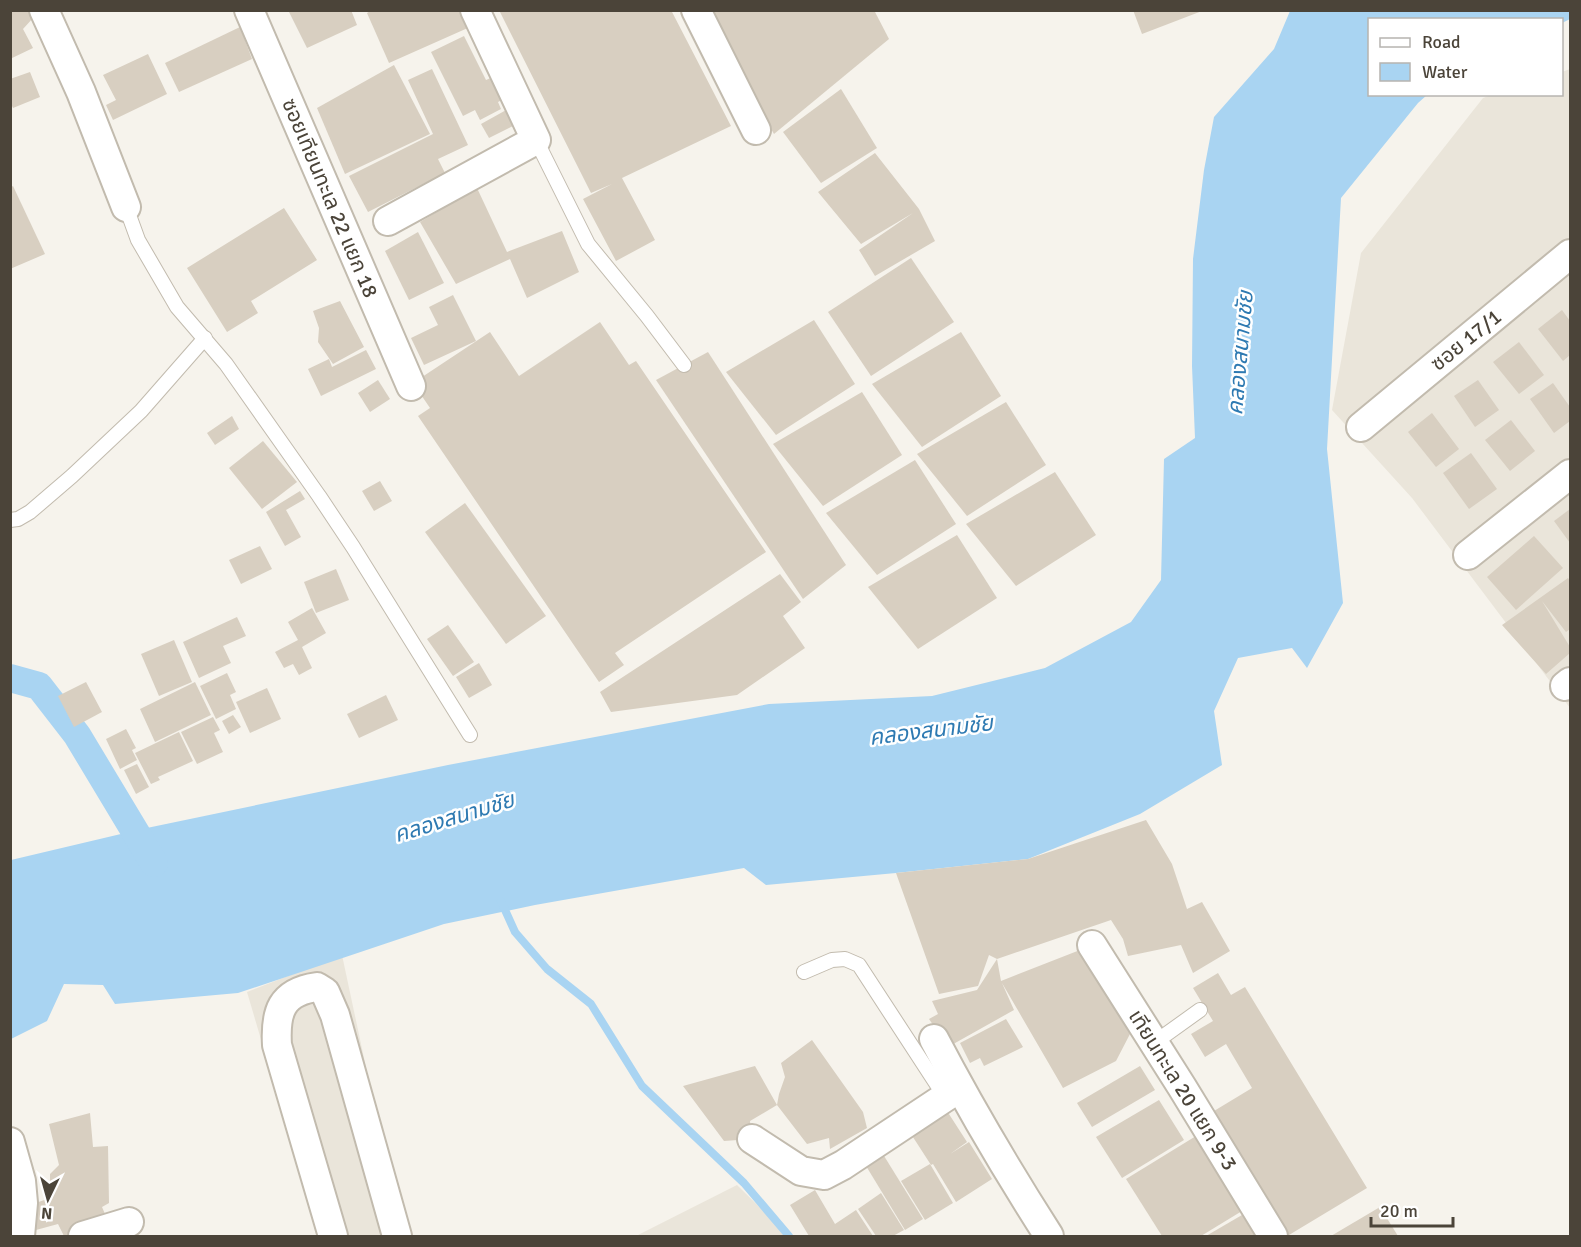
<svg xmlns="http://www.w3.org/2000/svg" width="1581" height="1247" viewBox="0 0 1581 1247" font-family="Signika,'Noto Sans Thai',sans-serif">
  <rect width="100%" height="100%" fill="#f6f3ec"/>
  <g fill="#eae5da">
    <path d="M 1570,69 L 1570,708 L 1412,498 L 1332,410 L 1361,253 L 1483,98 L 1494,94 L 1562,94 L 1562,72 Z"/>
    <path d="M 342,955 L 402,1236 L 319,1236 L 247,992 Z"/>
    <path d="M 737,1185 L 789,1236 L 636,1236 Z"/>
  </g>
  <path fill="#a9d4f2" d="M 1290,11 L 1570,11 L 1570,19 L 1562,23 L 1562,20 L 1370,20 L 1370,94 L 1427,95 L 1418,103 L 1341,198 L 1327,449 L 1343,603 L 1307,668 L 1292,648 L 1238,658 L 1214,711 L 1222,765 L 1140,814 L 1028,859 L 896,873 L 766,885 L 744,868 L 535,905 L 444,924 L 238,993 L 115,1004 L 103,985 L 64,984 L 47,1021 L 11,1039 L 11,860 L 142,829 L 448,765 L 769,704 L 932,696 L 1045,668 L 1131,622 L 1161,580 L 1164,459 L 1195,438 L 1192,366 L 1193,259 L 1204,170 L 1214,117 L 1274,49 Z"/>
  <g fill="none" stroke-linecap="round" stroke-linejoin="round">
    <path stroke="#a9d4f2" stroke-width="8" d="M 501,901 L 515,932 L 547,969 L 591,1004 L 642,1086 L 744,1183 L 789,1236"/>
    <path stroke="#a9d4f2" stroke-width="28" d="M 10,678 L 39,686 L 77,735 L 154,863"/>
  </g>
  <g fill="#d8cfc1">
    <path d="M 10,10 L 30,10 L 33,18 L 23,29 L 33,48 L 10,59 Z"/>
    <path d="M 288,10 L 351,10 L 357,25 L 307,48 Z"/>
    <path d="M 372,10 L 463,10 L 470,27 L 389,63 L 367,13 Z"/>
    <path d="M 499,10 L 671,10 L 731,126 L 622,178 L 655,240 L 616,261 L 583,199 L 612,184 L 591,193 Z"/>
    <path d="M 717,10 L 874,10 L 889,39 L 774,134 L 705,16 Z"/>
    <path d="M 1133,10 L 1201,10 L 1202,11 L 1142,34 Z"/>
    <path d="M 240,27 L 252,59 L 179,92 L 165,63 Z"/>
    <path d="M 464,36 L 486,80 L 493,77 L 504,99 L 498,102 L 501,109 L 480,120 L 475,110 L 463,116 L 431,52 Z"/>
    <path d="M 148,54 L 167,94 L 113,120 L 106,105 L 116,100 L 103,75 Z"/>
    <path d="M 394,65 L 430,134 L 345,174 L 317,108 Z"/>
    <path d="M 432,69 L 468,145 L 438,159 L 445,173 L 368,212 L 349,176 L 433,134 L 408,80 Z"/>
    <path d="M 30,72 L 40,97 L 13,108 L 10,102 L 10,79 Z"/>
    <path d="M 841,89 L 877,148 L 821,183 L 783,132 Z"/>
    <path d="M 508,109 L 517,124 L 489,138 L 481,124 Z"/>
    <path d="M 875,153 L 919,209 L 935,241 L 875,276 L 859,250 L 913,213 L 861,244 L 818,192 Z"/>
    <path d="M 13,186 L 45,254 L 10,269 L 10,188 Z"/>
    <path d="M 477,188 L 507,252 L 562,231 L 579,272 L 527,298 L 510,259 L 456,284 L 420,222 Z"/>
    <path d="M 284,208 L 317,260 L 251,301 L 258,313 L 227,332 L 187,268 Z"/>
    <path d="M 418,232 L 444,283 L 409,300 L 385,251 Z"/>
    <path d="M 911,258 L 954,322 L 871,376 L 828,312 Z"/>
    <path d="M 453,295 L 476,341 L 424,365 L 411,338 L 438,325 L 429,307 Z"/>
    <path d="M 340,301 L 364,347 L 333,364 L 318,342 L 319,328 L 313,311 Z"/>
    <path d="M 1562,310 L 1570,321 L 1570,355 L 1563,361 L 1538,329 Z"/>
    <path d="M 814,320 L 855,384 L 776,435 L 726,372 Z"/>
    <path d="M 600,322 L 629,365 L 636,361 L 766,552 L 615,653 L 624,665 L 599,682 L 418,416 L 430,408 L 413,383 L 490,332 L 519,376 Z"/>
    <path d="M 961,332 L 1001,396 L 922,447 L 872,384 Z"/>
    <path d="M 1519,342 L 1544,375 L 1519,394 L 1493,362 Z"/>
    <path d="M 366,350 L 376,369 L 321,396 L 308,369 L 329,359 L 332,367 Z"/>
    <path d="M 708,352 L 846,565 L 803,599 L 656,380 Z"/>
    <path d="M 378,380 L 390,399 L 370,412 L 358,393 Z"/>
    <path d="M 1478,380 L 1499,410 L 1475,427 L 1454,396 Z"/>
    <path d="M 1553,383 L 1570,407 L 1570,421 L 1554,433 L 1530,399 Z"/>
    <path d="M 862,392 L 902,455 L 823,506 L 773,444 Z"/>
    <path d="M 1006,402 L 1046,465 L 967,516 L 917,454 Z"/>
    <path d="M 1432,413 L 1459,449 L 1436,467 L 1408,432 Z"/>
    <path d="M 232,416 L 239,429 L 215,445 L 207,433 Z"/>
    <path d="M 1511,420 L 1535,451 L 1510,471 L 1485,440 Z"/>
    <path d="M 263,441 L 297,482 L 262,509 L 229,468 Z"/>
    <path d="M 1471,453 L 1497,489 L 1469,509 L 1443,473 Z"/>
    <path d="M 915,460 L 956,524 L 877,575 L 826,513 Z"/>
    <path d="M 1055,472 L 1096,535 L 1016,586 L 966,524 Z"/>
    <path d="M 380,481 L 392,501 L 374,511 L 362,491 Z"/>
    <path d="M 300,491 L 305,499 L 286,510 L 301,537 L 285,546 L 266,512 Z"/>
    <path d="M 465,503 L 546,616 L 506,644 L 425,532 Z"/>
    <path d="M 1570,509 L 1570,543 L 1554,521 Z"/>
    <path d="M 957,535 L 997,598 L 918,649 L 868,587 Z"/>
    <path d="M 1534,536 L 1563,568 L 1516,610 L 1487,577 Z"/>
    <path d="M 260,546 L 272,569 L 241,584 L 229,560 Z"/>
    <path d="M 336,569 L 349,600 L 316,613 L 304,582 Z"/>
    <path d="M 780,574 L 801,602 L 783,616 L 805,648 L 737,695 L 611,712 L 600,692 Z"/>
    <path d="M 1568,578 L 1570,581 L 1570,629 L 1566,632 L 1542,601 L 1570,647 L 1570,653 L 1546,674 L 1502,625 Z"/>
    <path d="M 312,608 L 326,633 L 302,647 L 312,668 L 299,675 L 293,664 L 284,668 L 275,652 L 298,640 L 288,622 Z"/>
    <path d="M 237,617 L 246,636 L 223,646 L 231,663 L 199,678 L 183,642 Z"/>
    <path d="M 448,625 L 474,662 L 453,676 L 427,639 Z"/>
    <path d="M 174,640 L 192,682 L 159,696 L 141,654 Z"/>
    <path d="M 479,663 L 492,685 L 469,698 L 456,677 Z"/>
    <path d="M 227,673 L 236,692 L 230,695 L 236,709 L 216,719 L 200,686 Z"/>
    <path d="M 86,682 L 102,712 L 74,727 L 58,696 Z"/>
    <path d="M 195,682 L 211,715 L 155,742 L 140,709 Z"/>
    <path d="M 267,688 L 281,719 L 250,733 L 236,702 Z"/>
    <path d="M 386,695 L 398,720 L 359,738 L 347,714 Z"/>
    <path d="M 233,715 L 241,727 L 229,734 L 222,721 Z"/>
    <path d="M 213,717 L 220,730 L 214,733 L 223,752 L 197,764 L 181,732 Z"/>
    <path d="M 126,729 L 136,748 L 132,750 L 137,760 L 120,769 L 106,739 Z"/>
    <path d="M 179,732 L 193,761 L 158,777 L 160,780 L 151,784 L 135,753 Z"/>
    <path d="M 137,764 L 149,787 L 136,794 L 124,770 Z"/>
    <path d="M 1146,820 L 1172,864 L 1187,909 L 1202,902 L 1230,951 L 1193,973 L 1181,945 L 1128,956 L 1123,939 L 1111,920 L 997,959 L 989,955 L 978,986 L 939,994 L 896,873 L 1028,859 Z"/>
    <path d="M 1080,950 L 1130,1034 L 1116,1061 L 1063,1088 L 1002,983 L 1014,1010 L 948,1047 L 929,1019 L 938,1014 L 932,1001 L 977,990 L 997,959 L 1001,981 Z"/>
    <path d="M 1218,973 L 1231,995 L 1245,987 L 1367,1188 L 1289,1235 L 1214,1111 L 1252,1088 L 1226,1044 L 1205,1057 L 1191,1034 L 1213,1021 L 1193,988 Z"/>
    <path d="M 1006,1019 L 1023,1047 L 984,1066 L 980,1058 L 970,1063 L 960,1043 Z"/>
    <path d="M 812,1040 L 863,1112 L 867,1128 L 830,1149 L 829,1138 L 807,1144 L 777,1105 L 750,1121 L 752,1139 L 724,1141 L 683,1086 L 755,1066 L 777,1105 L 779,1094 L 785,1077 L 781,1063 Z"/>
    <path d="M 1140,1066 L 1155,1090 L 1092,1127 L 1077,1103 Z"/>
    <path d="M 1159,1100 L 1184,1140 L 1122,1178 L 1096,1137 Z"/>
    <path d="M 947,1111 L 967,1142 L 950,1154 L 969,1142 L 992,1179 L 956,1202 L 933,1164 L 931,1165 L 911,1134 Z"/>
    <path d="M 90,1113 L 93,1147 L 108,1146 L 109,1203 L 102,1207 L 108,1221 L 77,1236 L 64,1236 L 58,1224 L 36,1230 L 30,1205 L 50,1198 L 50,1174 L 59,1165 L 49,1124 Z"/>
    <path d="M 1196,1136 L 1242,1211 L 1201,1236 L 1162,1236 L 1126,1179 Z"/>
    <path d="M 881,1151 L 923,1219 L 905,1230 L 863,1161 Z"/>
    <path d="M 930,1164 L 953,1203 L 925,1220 L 901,1181 Z"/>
    <path d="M 815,1190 L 835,1224 L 856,1210 L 873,1236 L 809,1236 L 790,1205 Z"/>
    <path d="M 881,1193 L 904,1230 L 893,1236 L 876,1236 L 858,1209 Z"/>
    <path d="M 1380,1207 L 1398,1236 L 1331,1236 Z"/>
    <path d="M 1242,1215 L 1255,1236 L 1206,1236 Z"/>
  </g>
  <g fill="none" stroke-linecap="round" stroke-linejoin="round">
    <defs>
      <g id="service">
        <path d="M 536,140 L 588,244 L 647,316 L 684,365"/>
        <path d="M 126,207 L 138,240 L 177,307 L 226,364 L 319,496 L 353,547 L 470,735"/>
        <path d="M 10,520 L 18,519 L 30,512 L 72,476 L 141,411 L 205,338"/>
        <path d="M 804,972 L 832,960 L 845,959 L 859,965 L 945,1097"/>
        <path d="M 1154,1043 L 1200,1010"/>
      </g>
      <g id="minor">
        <path d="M 44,10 L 81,92 L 126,207"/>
        <path d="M 249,10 L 411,386"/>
        <path d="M 696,10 L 756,130"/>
        <path d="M 388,221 L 536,140 L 475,10"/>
        <path d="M 1361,427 L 1570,254"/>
        <path d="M 1468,555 L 1570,474"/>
        <path d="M 1565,686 L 1570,682"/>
        <path d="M 1092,945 L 1182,1087 L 1273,1236"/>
        <path d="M 934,1039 C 969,1106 1008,1172 1049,1236"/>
        <path d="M 752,1139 L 801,1171 L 824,1175 L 843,1165 L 959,1088"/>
        <path d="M 10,1142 L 21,1181 L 23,1203 L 20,1236"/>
        <path d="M 83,1236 L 129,1222"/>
        <path d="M 333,1236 L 277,1045 C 275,1012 281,992 317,987 L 325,992 L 335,1015 L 397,1236"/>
      </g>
    </defs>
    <use href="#service" stroke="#c2bbae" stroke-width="16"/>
    <use href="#minor" stroke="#c2bbae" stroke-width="32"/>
    <use href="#service" stroke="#fff" stroke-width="14"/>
    <use href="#minor" stroke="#fff" stroke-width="28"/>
  </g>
  <g text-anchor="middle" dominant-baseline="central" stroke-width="5" stroke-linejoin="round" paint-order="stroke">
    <g font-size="21" fill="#4b4439" stroke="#fff">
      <text transform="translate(330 198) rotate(67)">ซอยเทียนทะเล 22 แยก 18</text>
      <text transform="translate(1466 340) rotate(-39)">ซอย 17/1</text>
      <text transform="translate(1183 1090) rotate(58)">เทียนทะเล 20 แยก 9-3</text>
    </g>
    <g font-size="22" font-style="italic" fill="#2e7ab2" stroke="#fff">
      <text transform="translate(1240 353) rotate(-85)">คลองสนามชัย</text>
      <text transform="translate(931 730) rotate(-7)">คลองสนามชัย</text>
      <text transform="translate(454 817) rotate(-17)">คลองสนามชัย</text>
    </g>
  </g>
  <rect width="1581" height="1247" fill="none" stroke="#4b4439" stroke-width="24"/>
  <rect x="1368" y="18" width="195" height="78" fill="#ffffff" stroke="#b7b4b0" stroke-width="1.5"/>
  <rect x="1380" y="38" width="30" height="9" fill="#ffffff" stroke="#b7b4b0" stroke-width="1.5"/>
  <text x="1422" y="48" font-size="18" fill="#4b4439">Road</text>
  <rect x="1380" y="63" width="30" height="18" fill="#a9d4f2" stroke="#b7b4b0" stroke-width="1.5"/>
  <text x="1422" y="78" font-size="18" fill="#4b4439">Water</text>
  <g transform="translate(48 1199) rotate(185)" stroke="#ffffff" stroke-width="4.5" paint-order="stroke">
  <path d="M0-4.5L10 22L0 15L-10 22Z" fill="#4b4439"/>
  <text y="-9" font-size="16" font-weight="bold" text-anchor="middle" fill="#4b4439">N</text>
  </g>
  <path d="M1371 1217v9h82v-9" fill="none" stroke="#4b4439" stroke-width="3"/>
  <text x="1380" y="1217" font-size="18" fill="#4b4439" stroke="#ffffff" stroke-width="4.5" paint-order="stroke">20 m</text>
</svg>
